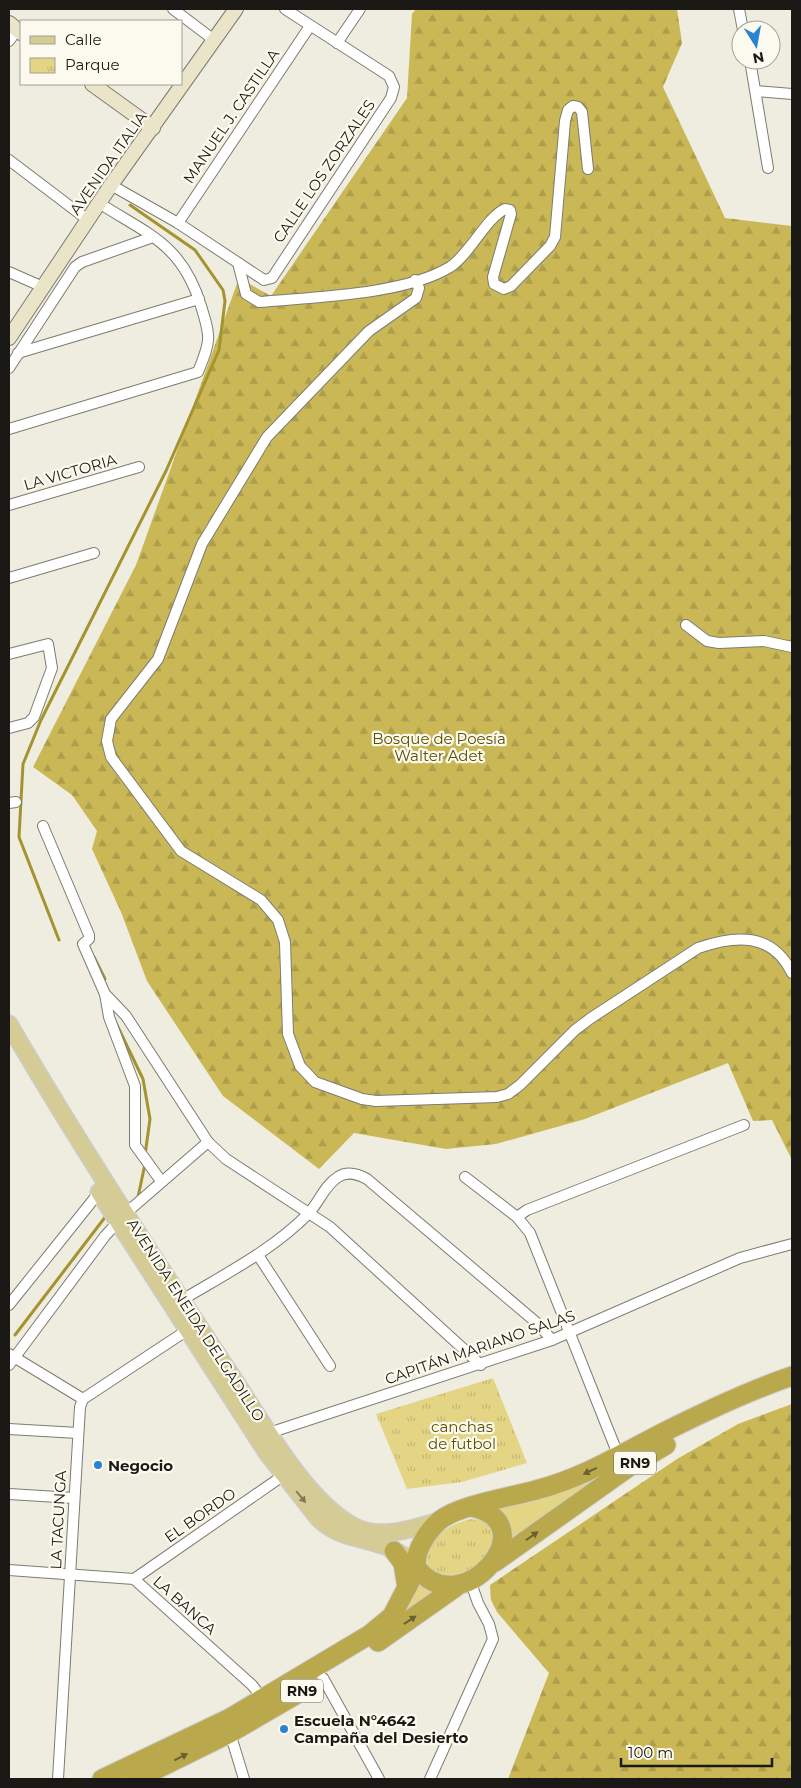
<svg xmlns="http://www.w3.org/2000/svg" width="801" height="1788" viewBox="0 0 801 1788" font-family="Montserrat,sans-serif">
  <defs>
    <pattern id="forest-firs" width="22" height="20" patternUnits="userSpaceOnUse" patternTransform="scale(1.25)"><rect width="22" height="20" fill="#cab857"/><path d="M5 1l3.5 6h-7zM16 11l3.5 6h-7z" fill="#ad9e4b"/></pattern>
    <pattern id="park-tufts" width="24" height="20" patternUnits="userSpaceOnUse" patternTransform="scale(1.25)"><rect width="24" height="20" fill="#e4d585"/><path d="M3 7l-1-3M5 7V3M7 7l1-3M15 17l-1-3M17 17v-4M19 17l1-3" fill="none" stroke="#c3b672"/></pattern>
  </defs>
  <rect width="100%" height="100%" fill="#efede0"/>
  <g fill="#e4d585">
    <path d="M 665,1438 L 506,1547 L 492,1507 Z"/>
    <path d="M 413,1577 L 441,1590 L 369,1638 Z"/>
  </g>
  <g fill="url(#forest-firs)">
    <path d="M 416,9 L 677,9 L 682,43 L 663,87 L 725,218 L 792,226 L 792,1160 L 772,1120 L 753,1121 L 728,1063 L 585,1119 L 496,1144 L 446,1149 L 354,1133 L 319,1169 L 223,1096 L 147,981 L 121,912 L 92,849 L 97,831 L 72,795 L 33,767 L 136,565 L 239,278 L 271,296 L 407,98 L 412,14 Z"/>
    <path d="M 792,1404 L 792,1779 L 508,1779 L 549,1673 L 497,1612 L 491,1600 L 490,1585 L 677,1459 L 738,1424 Z"/>
  </g>
  <g fill="url(#park-tufts)">
    <path d="M 493,1378 L 527,1463 L 462,1482 L 407,1489 L 376,1414 Z"/>
    <path d="M 470,1519 L 488,1521 L 494,1533 L 495,1545 C 489,1552 484,1561 478,1566 C 474,1569 468,1571 463,1572 C 443,1580 418,1572 430,1547 C 437,1531 455,1523 470,1519 Z"/>
  </g>
  <g fill="none" stroke-linecap="round" stroke-linejoin="round">
    <g stroke="#a4932e" stroke-width="3">
      <path d="M 59,940 L 19,837 L 23,764 L 41,720 L 166,471 L 219,350 L 225,301 L 223,290 L 195,250 L 130,205"/>
      <path d="M 94,957 L 105,979"/>
      <path d="M 115,1021 L 143,1079 L 150,1119 L 145,1155"/>
      <path d="M 138,1197 L 145,1164"/>
      <path d="M 15,1335 L 106,1216"/>
    </g>
    <defs>
      <g id="street">
        <path d="M 173,9 L 214,40"/>
        <path d="M 739,9 L 743,30"/>
        <path d="M 9,41 L 17,30"/>
        <path d="M 337,43 L 360,9"/>
        <path d="M 750,60 L 768,168"/>
        <path d="M 756,91 L 792,94"/>
        <path d="M 9,160 L 88,220"/>
        <path d="M 111,185 L 178,223 L 264,280 L 272,278 L 391,98 L 394,87 L 389,76 L 285,9"/>
        <path d="M 178,223 L 310,26"/>
        <path d="M 238,263 L 246,294 L 259,302 C 313,297 404,295 450,267 C 470,254 486,218 505,209 L 510,210 L 511,214 L 493,277 L 494,284 L 504,289 L 511,286 L 550,246 L 555,237 L 565,121 L 568,110 L 573,106 L 578,107 L 582,112 L 588,169"/>
        <path d="M 9,272 L 43,287"/>
        <path d="M 415,280 L 419,288 L 416,298 L 369,331 L 267,437 L 202,544 L 158,659 L 111,719 L 107,741 L 111,757 L 181,851 L 261,900 L 278,920 L 285,942 L 288,1034 L 300,1066 L 315,1082 L 362,1099 L 376,1101 L 497,1097 L 508,1094 L 520,1085 L 575,1030 L 591,1018 L 698,948 C 735,935 772,932 792,973"/>
        <path d="M 18,353 L 199,299"/>
        <path d="M 9,368 L 75,267 L 82,262 L 153,237"/>
        <path d="M 9,429 L 198,372 C 211,340 211,338 201,306 C 182,244 149,235 99,203"/>
        <path d="M 9,505 L 139,467"/>
        <path d="M 9,578 L 94,553"/>
        <path d="M 686,625 L 707,641 L 719,643 L 764,641 L 792,647"/>
        <path d="M 9,654 L 48,644 L 52,668 L 34,717 L 28,723 L 9,728"/>
        <path d="M 9,803 L 16,802"/>
        <path d="M 43,826 L 89,935 L 89,939 L 83,944 L 105,994 L 126,1016 L 208,1142 L 226,1159 L 330,1227 L 481,1365"/>
        <path d="M 105,994 L 109,1017 L 135,1086 L 135,1145 L 161,1181"/>
        <path d="M 465,1177 L 517,1217 L 530,1233 L 619,1457"/>
        <path d="M 517,1217 L 527,1210 L 744,1125"/>
        <path d="M 258,1255 L 330,1366"/>
        <path d="M 182,1300 C 225,1274 273,1250 309,1213 C 319,1202 325,1185 338,1177 C 347,1171 358,1174 367,1179 L 537,1323 L 552,1340"/>
        <path d="M 9,1305 L 101,1190"/>
        <path d="M 9,1354 L 83,1399"/>
        <path d="M 9,1365 L 105,1236 L 126,1213 L 208,1142"/>
        <path d="M 9,1429 L 78,1433"/>
        <path d="M 266,1436 L 278,1430 L 552,1340 L 740,1258 L 792,1244"/>
        <path d="M 9,1494 L 74,1498"/>
        <path d="M 9,1570 L 134,1579 L 252,1685 L 263,1699"/>
        <path d="M 134,1579 L 284,1475"/>
        <path d="M 323,1678 L 379,1779"/>
        <path d="M 230,1733 L 244,1779"/>
        <path d="M 58,1779 L 80,1407 L 83,1399 L 192,1327"/>
        <path d="M 430,1779 L 493,1639 L 489,1624 L 478,1603 L 470,1580"/>
      </g>
      <g id="secondary">
        <path d="M 9,23 L 21,33"/>
        <path d="M 92,84 L 153,128"/>
        <path d="M 9,338 L 111,185 L 236,9"/>
      </g>
      <g id="primary">
        <path d="M 9,1024 C 78,1143 155,1260 231,1375 C 262,1421 303,1497 351,1525 C 379,1541 410,1529 439,1521"/>
        <path d="M 99,1192 L 267,1453 L 318,1518 C 338,1538 360,1537 385,1546 C 392,1549 399,1553 406,1557"/>
      </g>
      <g id="highway">
        <path d="M 470,1507 C 550,1521 462,1626 417,1568 C 413,1552 428,1531 439,1521 C 458,1505 511,1497 536,1490 C 583,1478 621,1454 664,1432 C 706,1411 748,1391 792,1376"/>
        <path d="M 394,1551 L 403,1563 L 407,1588"/>
        <path d="M 495,1562 L 629,1467 L 666,1445"/>
        <path d="M 378,1642 L 456,1587"/>
        <path d="M 102,1779 L 230,1718 L 369,1635 L 392,1616 L 417,1568"/>
        <path d="M 137,1779 L 230,1733 L 311,1686"/>
      </g>
    </defs>
    <use href="#street" stroke="#7d7c71" stroke-width="12"/>
    <use href="#secondary" stroke="#7d7c71" stroke-width="16"/>
    <use href="#primary" stroke="#cdcccc" stroke-width="19"/>
    <use href="#highway" stroke="#cdcccc" stroke-width="21"/>
    <use href="#street" stroke="#fff" stroke-width="10"/>
    <use href="#secondary" stroke="#eae5c9" stroke-width="14"/>
    <use href="#primary" stroke="#d5cb94" stroke-width="16"/>
    <use href="#highway" stroke="#b9a94c" stroke-width="19"/>
  </g>
  <defs><path id="oneway-solid" d="M-6-.8H1V-3.2L6.5 0L1 3.2V.8H-6Z" transform="scale(1.25)"/></defs>
  <g fill="#6a6130">
    <use href="#oneway-solid" transform="translate(590 1471) rotate(155)"/>
    <use href="#oneway-solid" transform="translate(532 1536) rotate(-35)"/>
    <use href="#oneway-solid" transform="translate(410 1620) rotate(-34)"/>
    <use href="#oneway-solid" transform="translate(181 1757) rotate(-27)"/>
  </g>
  <use fill="#817b5b" href="#oneway-solid" transform="translate(301 1497) rotate(51)"/>
  <g fill="#2983d0" stroke="#fcfaee" stroke-width="2">
    <circle cx="98" cy="1465" r="5"/>
    <circle cx="284" cy="1729" r="5"/>
  </g>
  <g text-anchor="middle" dominant-baseline="central" stroke-width="4.5" stroke-linejoin="round" paint-order="stroke">
    <g fill="#fcfaee" stroke="#5e5c56" stroke-width="1">
      <rect x="614" y="1451.5" width="42" height="23" rx="4"/>
      <rect x="281" y="1679.5" width="42" height="23" rx="4"/>
    </g>
    <g font-size="14" font-weight="bold" fill="#1a1915">
      <text x="635" y="1463">RN9</text>
      <text x="302" y="1691">RN9</text>
    </g>
    <g font-size="15" fill="#1a1915" stroke="#fcfaee">
      <text transform="translate(231 116) rotate(-56)">MANUEL J. CASTILLA</text>
      <text transform="translate(108 163) rotate(-55)">AVENIDA ITALIA</text>
      <text transform="translate(324 171) rotate(-56)">CALLE LOS ZORZALES</text>
      <text transform="translate(70 472) rotate(-16)">LA VICTORIA</text>
      <text transform="translate(196 1320) rotate(57)">AVENIDA ENEIDA DELGADILLO</text>
      <text transform="translate(480 1347) rotate(-19)">CAPITÁN MARIANO SALAS</text>
      <text transform="translate(200 1515) rotate(-35)">EL BORDO</text>
      <text transform="translate(58 1520) rotate(-87)">LA TACUNGA</text>
      <text transform="translate(185 1605) rotate(42)">LA BANCA</text>
    </g>
    <g font-size="15" fill="#5c5000" stroke="#fcfaee">
      <text x="439" y="738">Bosque de Poesía<tspan x="439" dy="17">Walter Adet</tspan></text>
      <text x="462" y="1426">canchas<tspan x="462" dy="17">de futbol</tspan></text>
    </g>
    <g font-size="15" font-weight="bold" fill="#1a1915" stroke="#fcfaee" text-anchor="start">
      <text x="108" y="1465">Negocio</text>
      <text x="294" y="1720">Escuela N°4642<tspan x="294" dy="17">Campaña del Desierto</tspan></text>
    </g>
  </g>
  <rect width="801" height="1788" fill="none" stroke="#1a1915" stroke-width="20"/>
  <rect x="20" y="20" width="162" height="65" fill="#fcfaee" stroke="#a2a097"/>
  <rect x="30" y="36" width="25" height="8" fill="#d5cb94" stroke="#a2a097"/>
  <text x="65" y="45" font-size="15" fill="#1a1915">Calle</text>
  <rect x="30" y="58" width="25" height="15" fill="url(#park-tufts)" stroke="#a2a097"/>
  <text x="65" y="70" font-size="15" fill="#1a1915">Parque</text>
  <g transform="translate(756 45) rotate(169)"><circle r="24" fill="#fcfaee" stroke="#a2a097"/>
  <path d="M0-4L9 19L0 12L-9 19Z" fill="#2983d0"/>
  <text y="-8" font-size="14" font-weight="bold" text-anchor="middle" fill="#1a1915">N</text>
  </g>
  <path d="M621 1758v8h151v-8" fill="none" stroke="#1a1915" stroke-width="2.5"/>
  <text x="628" y="1758" font-size="15" fill="#1a1915" stroke="#fcfaee" stroke-width="4" paint-order="stroke">100 m</text>
</svg>
